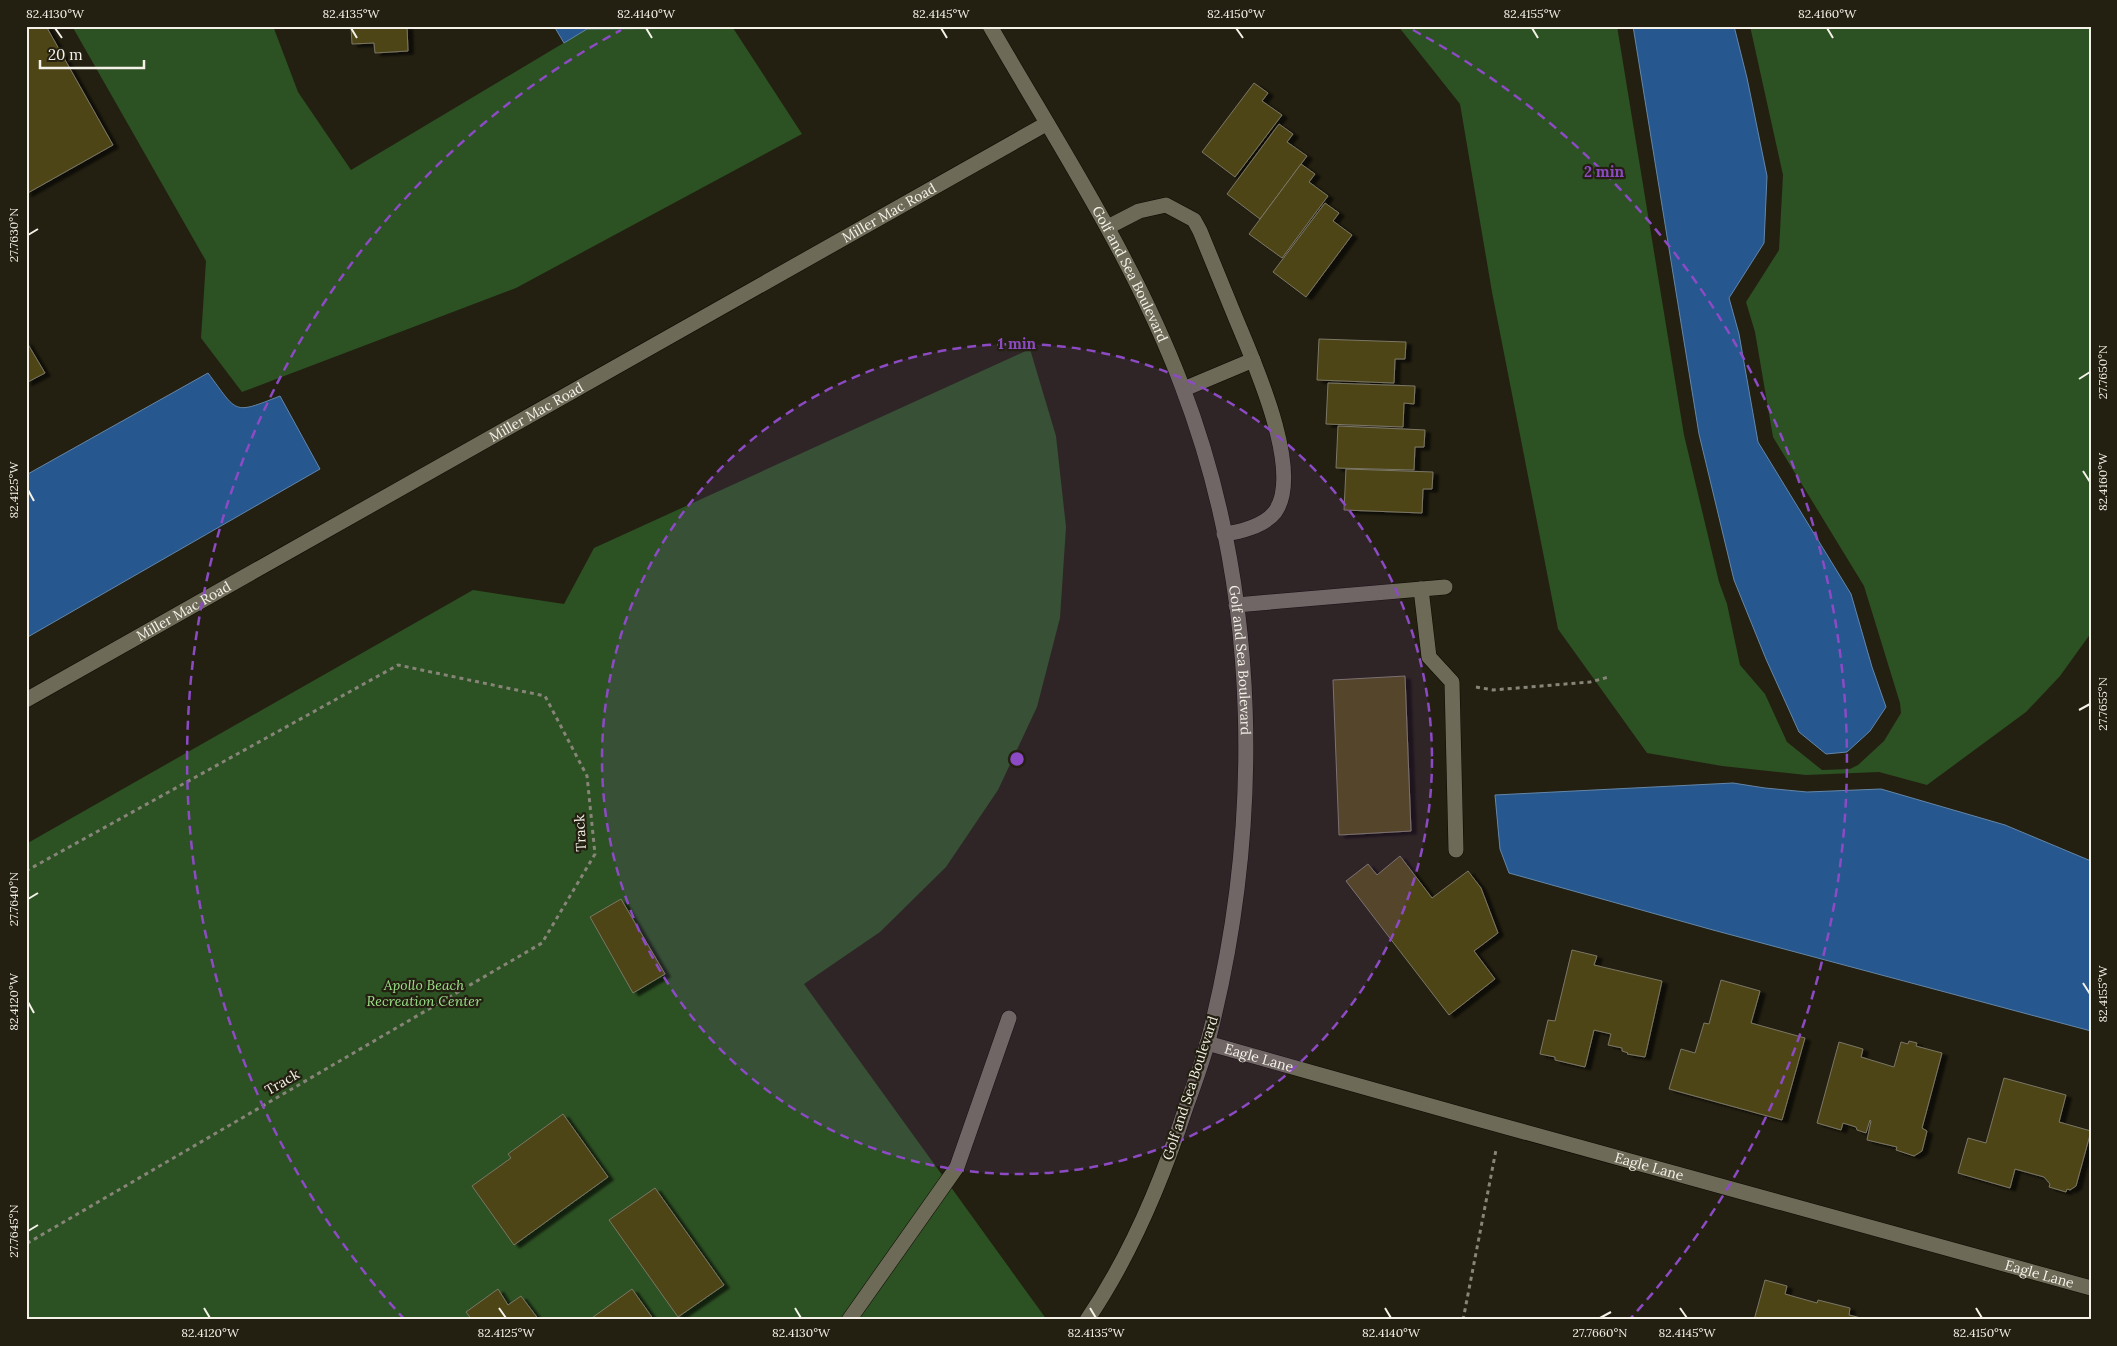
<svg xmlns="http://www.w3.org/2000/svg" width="2117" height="1346" viewBox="0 0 2117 1346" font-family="Lora,serif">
  <defs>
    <filter id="shadow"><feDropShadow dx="5.5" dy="3" stdDeviation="1" flood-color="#0009"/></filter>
  </defs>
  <rect width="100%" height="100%" fill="#232011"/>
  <g fill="#2c5123">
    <path d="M 72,26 L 273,26 L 298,92 L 351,170 L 587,29 L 733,28 L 802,134 L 516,288 L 242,392 L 201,338 L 206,261 Z"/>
    <path d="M 1398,26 L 1617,26 L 1684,435 L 1719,582 L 1727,604 L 1740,665 L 1765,694 L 1787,742 L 1822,770 L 1850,769 L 1858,765 L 1884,741 L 1901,713 L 1900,703 L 1864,586 L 1773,437 L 1755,332 L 1746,302 L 1779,250 L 1783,175 L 1750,26 L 2091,26 L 2091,633 L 2060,676 L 2026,712 L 1927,785 L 1879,772 L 1806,775 L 1722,766 L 1647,753 L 1558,629 L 1492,292 L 1460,104 Z"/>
    <path d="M 1030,349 L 1056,436 L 1066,527 L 1060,618 L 1037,707 L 998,790 L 946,867 L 880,932 L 804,984 L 1047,1320 L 26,1320 L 26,844 L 473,590 L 564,604 L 594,548 Z"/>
  </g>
  <g fill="#26578e" stroke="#6486a9">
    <path d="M 554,26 L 733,26 L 733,28 L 587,29 L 564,43 Z"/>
    <path d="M 1633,26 L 1734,26 L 1747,78 L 1767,176 L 1764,243 L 1729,298 L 1739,334 L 1758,442 L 1851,594 L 1872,667 L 1886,707 L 1870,731 L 1847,752 L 1826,754 L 1799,732 L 1766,659 L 1734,580 L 1699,434 Z"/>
    <path d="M 208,373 C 238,413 232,415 280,396 L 320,469 L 26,638 L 26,475 Z"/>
    <path d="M 1733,783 L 1765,788 L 1807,792 L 1881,789 L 2005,825 L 2091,861 L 2091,1031 L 1713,930 L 1509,873 L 1500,849 L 1495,795 Z"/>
  </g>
  <g fill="#4d4418" stroke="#7b7765" filter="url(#shadow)">
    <path d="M 26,26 L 46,26 L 113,145 L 26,194 Z"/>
    <path d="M 351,26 L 407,26 L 408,51 L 375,53 L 374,43 L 352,44 Z"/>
    <path d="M 1254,83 L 1268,93 L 1262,101 L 1282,115 L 1235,177 L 1202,152 Z"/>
    <path d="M 1279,124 L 1293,134 L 1287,142 L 1307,156 L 1260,219 L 1227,194 Z"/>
    <path d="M 1301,164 L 1315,174 L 1309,182 L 1328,196 L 1282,258 L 1249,234 Z"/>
    <path d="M 1325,203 L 1339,213 L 1333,221 L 1352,235 L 1306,297 L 1273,272 Z"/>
    <path d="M 1319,339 L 1406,342 L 1405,359 L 1395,359 L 1394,383 L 1317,380 Z"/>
    <path d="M 26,341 L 45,373 L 26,383 Z"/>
    <path d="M 1328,383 L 1415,386 L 1414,404 L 1404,403 L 1403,427 L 1326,424 Z"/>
    <path d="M 1338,426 L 1425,430 L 1424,447 L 1415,447 L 1414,470 L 1336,468 Z"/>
    <path d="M 1346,469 L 1433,472 L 1432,489 L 1423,489 L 1422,513 L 1344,510 Z"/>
    <path d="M 1405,676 L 1411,831 L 1339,835 L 1333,680 Z"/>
    <path d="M 1400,856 L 1432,898 L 1468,871 L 1481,888 L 1498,933 L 1474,951 L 1495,979 L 1449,1015 L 1346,881 L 1368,864 L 1377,875 Z"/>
    <path d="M 621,899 L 665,974 L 633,993 L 590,917 Z"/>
    <path d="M 1572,950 L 1597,956 L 1594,965 L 1662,981 L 1645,1057 L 1627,1054 L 1628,1053 L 1622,1051 L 1622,1048 L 1608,1045 L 1611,1034 L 1594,1030 L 1585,1067 L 1555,1060 L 1555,1057 L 1540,1054 L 1548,1020 L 1555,1021 Z"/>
    <path d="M 1721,980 L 1760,991 L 1751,1023 L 1805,1038 L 1782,1120 L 1669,1089 L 1681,1049 L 1695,1053 L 1704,1023 L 1709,1024 Z"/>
    <path d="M 1909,1041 L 1917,1043 L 1916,1046 L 1942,1053 L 1922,1128 L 1927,1131 L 1922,1151 L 1914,1156 L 1896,1150 L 1897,1147 L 1867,1140 L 1871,1121 L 1870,1120 L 1866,1133 L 1857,1130 L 1856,1127 L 1843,1123 L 1841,1130 L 1817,1123 L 1839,1042 L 1863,1049 L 1861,1057 L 1894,1067 L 1901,1042 L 1908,1044 Z"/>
    <path d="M 2004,1078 L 2066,1095 L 2059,1122 L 2091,1131 L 2076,1186 L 2070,1190 L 2067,1189 L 2066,1192 L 2049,1187 L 2050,1184 L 2044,1177 L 2015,1169 L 2010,1188 L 1958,1173 L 1968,1138 L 1986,1143 Z"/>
    <path d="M 563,1114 L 608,1177 L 514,1245 L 472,1186 L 511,1158 L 508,1154 Z"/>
    <path d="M 655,1188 L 724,1285 L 678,1317 L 609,1220 Z"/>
    <path d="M 1765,1280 L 1787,1286 L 1785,1294 L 1817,1303 L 1818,1300 L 1850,1308 L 1849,1315 L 1869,1320 L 1754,1320 Z"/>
    <path d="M 498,1289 L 508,1305 L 521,1296 L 539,1320 L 472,1320 L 466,1312 Z"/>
    <path d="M 632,1289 L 654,1320 L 589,1320 Z"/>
  </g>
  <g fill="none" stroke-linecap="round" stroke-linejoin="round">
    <defs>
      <g id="lane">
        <path d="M 1108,227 L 1139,211 L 1166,205 L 1194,220 L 1200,231 C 1212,260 1224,290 1236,319 C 1253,360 1304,472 1275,512 C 1264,526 1240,532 1224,534"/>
        <path d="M 1184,389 L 1253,360"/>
        <path d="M 1421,589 L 1429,657 L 1452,682 L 1456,850"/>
        <path d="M 1236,605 L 1445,587"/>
        <path d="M 849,1320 L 957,1167 L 1009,1018"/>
      </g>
      <g id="street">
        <path id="s1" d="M 990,26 C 1058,144 1134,259 1182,386 C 1261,593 1263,828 1208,1041 C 1202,1063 1194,1085 1186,1107 C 1162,1181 1131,1255 1087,1320"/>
        <path id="s2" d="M 1207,1043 L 1481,1120 L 2091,1288"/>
      </g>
      <g id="secondary">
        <path id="s3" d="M 26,700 L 1046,124"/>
      </g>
    </defs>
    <use href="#lane" stroke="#0c0901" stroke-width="16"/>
    <use href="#street" stroke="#0c0901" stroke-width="16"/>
    <use href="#secondary" stroke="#0c0901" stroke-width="16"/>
    <g stroke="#878478" stroke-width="3" stroke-dasharray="4 4" stroke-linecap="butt">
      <path d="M 1476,687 L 1493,690 L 1590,682 L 1609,677"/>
      <path d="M 26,871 L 398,665 L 545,696 L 587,776 L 595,854 L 542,943 L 26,1244"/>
      <path d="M 1463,1320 L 1496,1150"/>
    </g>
    <use href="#lane" stroke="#6d6a58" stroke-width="15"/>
    <use href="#street" stroke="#6d6a58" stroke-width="15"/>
    <use href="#secondary" stroke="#6d6a58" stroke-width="15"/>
  </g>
  <path fill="none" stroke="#f4f2e8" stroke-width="2" d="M 55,28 L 62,38M 351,28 L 357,38M 646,28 L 652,38M 941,28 L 947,38M 1236,28 L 1243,38M 1532,28 L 1538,38M 1827,28 L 1833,38M 28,235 L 38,229M 2079,379 L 2090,372M 2083,471 L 2090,482M 28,490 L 34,501M 2079,710 L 2090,704M 28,899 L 38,893M 2083,983 L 2090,994M 28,1002 L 34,1013M 28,1231 L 38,1225M 204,1308 L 210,1318M 499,1308 L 506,1318M 795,1308 L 801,1318M 1090,1308 L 1096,1318M 1385,1308 L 1391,1318M 1680,1308 L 1687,1318M 1976,1308 L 1982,1318M 1600,1318 L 1611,1312"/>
  <circle cx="1017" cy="759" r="415" fill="#8d4ac5" fill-opacity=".12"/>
  <g fill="none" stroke="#8d4ac5" stroke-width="2.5" stroke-dasharray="9 6">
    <circle cx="1017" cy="759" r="415"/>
    <path d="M405 1320A830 830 0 0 1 621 30M1413 30A830 830 0 0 1 1629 1320"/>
  </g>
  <g text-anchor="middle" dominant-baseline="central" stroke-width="4.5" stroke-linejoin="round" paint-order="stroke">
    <g font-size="14" fill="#f4f2e8" stroke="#232011">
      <text stroke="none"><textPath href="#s3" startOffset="991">Miller Mac Road</textPath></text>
      <text stroke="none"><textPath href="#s1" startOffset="285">Golf and Sea Boulevard</textPath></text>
      <text stroke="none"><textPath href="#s3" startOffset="586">Miller Mac Road</textPath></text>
      <text stroke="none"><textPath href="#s3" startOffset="181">Miller Mac Road</textPath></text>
      <text stroke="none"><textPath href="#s1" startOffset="690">Golf and Sea Boulevard</textPath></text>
      <text transform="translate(580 833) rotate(-93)">Track</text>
      <text stroke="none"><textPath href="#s2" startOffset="54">Eagle Lane</textPath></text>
      <text transform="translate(282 1082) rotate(-30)">Track</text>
      <text transform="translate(1190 1088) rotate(-72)">Golf and Sea Boulevard</text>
      <text stroke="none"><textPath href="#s2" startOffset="459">Eagle Lane</textPath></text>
      <text stroke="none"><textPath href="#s2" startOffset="864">Eagle Lane</textPath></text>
    </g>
    <g font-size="14" font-style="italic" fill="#9ce18b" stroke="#232011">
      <text x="424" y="985">Apollo Beach<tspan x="424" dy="16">Recreation Center</tspan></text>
    </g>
  </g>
  <circle cx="1017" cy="759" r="8" fill="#8d4ac5" stroke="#232011" stroke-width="2.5"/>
  <g font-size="15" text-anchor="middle" font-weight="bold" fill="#8d4ac5" stroke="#232011" stroke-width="4.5" stroke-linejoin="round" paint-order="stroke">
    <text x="1604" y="177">2 min</text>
    <text x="1017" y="349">1 min</text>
  </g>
  <rect width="2117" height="1346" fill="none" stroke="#232011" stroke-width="55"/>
  <path d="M40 60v8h104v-8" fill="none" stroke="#f4f2e8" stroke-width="2.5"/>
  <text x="48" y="60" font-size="15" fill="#f4f2e8" stroke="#232011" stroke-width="4" paint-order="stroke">20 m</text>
  <rect x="28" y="28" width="2062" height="1290" fill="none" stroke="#f4f2e8" stroke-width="2"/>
  <g font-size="12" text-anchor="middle" fill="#f4f2e8">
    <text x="55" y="18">82.4130°W</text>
    <text x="351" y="18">82.4135°W</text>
    <text x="646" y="18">82.4140°W</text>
    <text x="941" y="18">82.4145°W</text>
    <text x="1236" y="18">82.4150°W</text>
    <text x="1532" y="18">82.4155°W</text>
    <text x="1827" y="18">82.4160°W</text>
    <text transform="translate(14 235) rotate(-90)" y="4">27.7630°N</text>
    <text transform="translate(2103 372) rotate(-90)" y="4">27.7650°N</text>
    <text transform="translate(2103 482) rotate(-90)" y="4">82.4160°W</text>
    <text transform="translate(14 490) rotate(-90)" y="4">82.4125°W</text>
    <text transform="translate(2103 704) rotate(-90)" y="4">27.7655°N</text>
    <text transform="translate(14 899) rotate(-90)" y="4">27.7640°N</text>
    <text transform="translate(2103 994) rotate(-90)" y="4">82.4155°W</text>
    <text transform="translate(14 1002) rotate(-90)" y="4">82.4120°W</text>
    <text transform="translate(14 1231) rotate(-90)" y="4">27.7645°N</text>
    <text x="210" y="1337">82.4120°W</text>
    <text x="506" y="1337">82.4125°W</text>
    <text x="801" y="1337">82.4130°W</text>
    <text x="1096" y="1337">82.4135°W</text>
    <text x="1391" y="1337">82.4140°W</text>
    <text x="1600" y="1337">27.7660°N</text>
    <text x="1687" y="1337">82.4145°W</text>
    <text x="1982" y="1337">82.4150°W</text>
  </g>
</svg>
